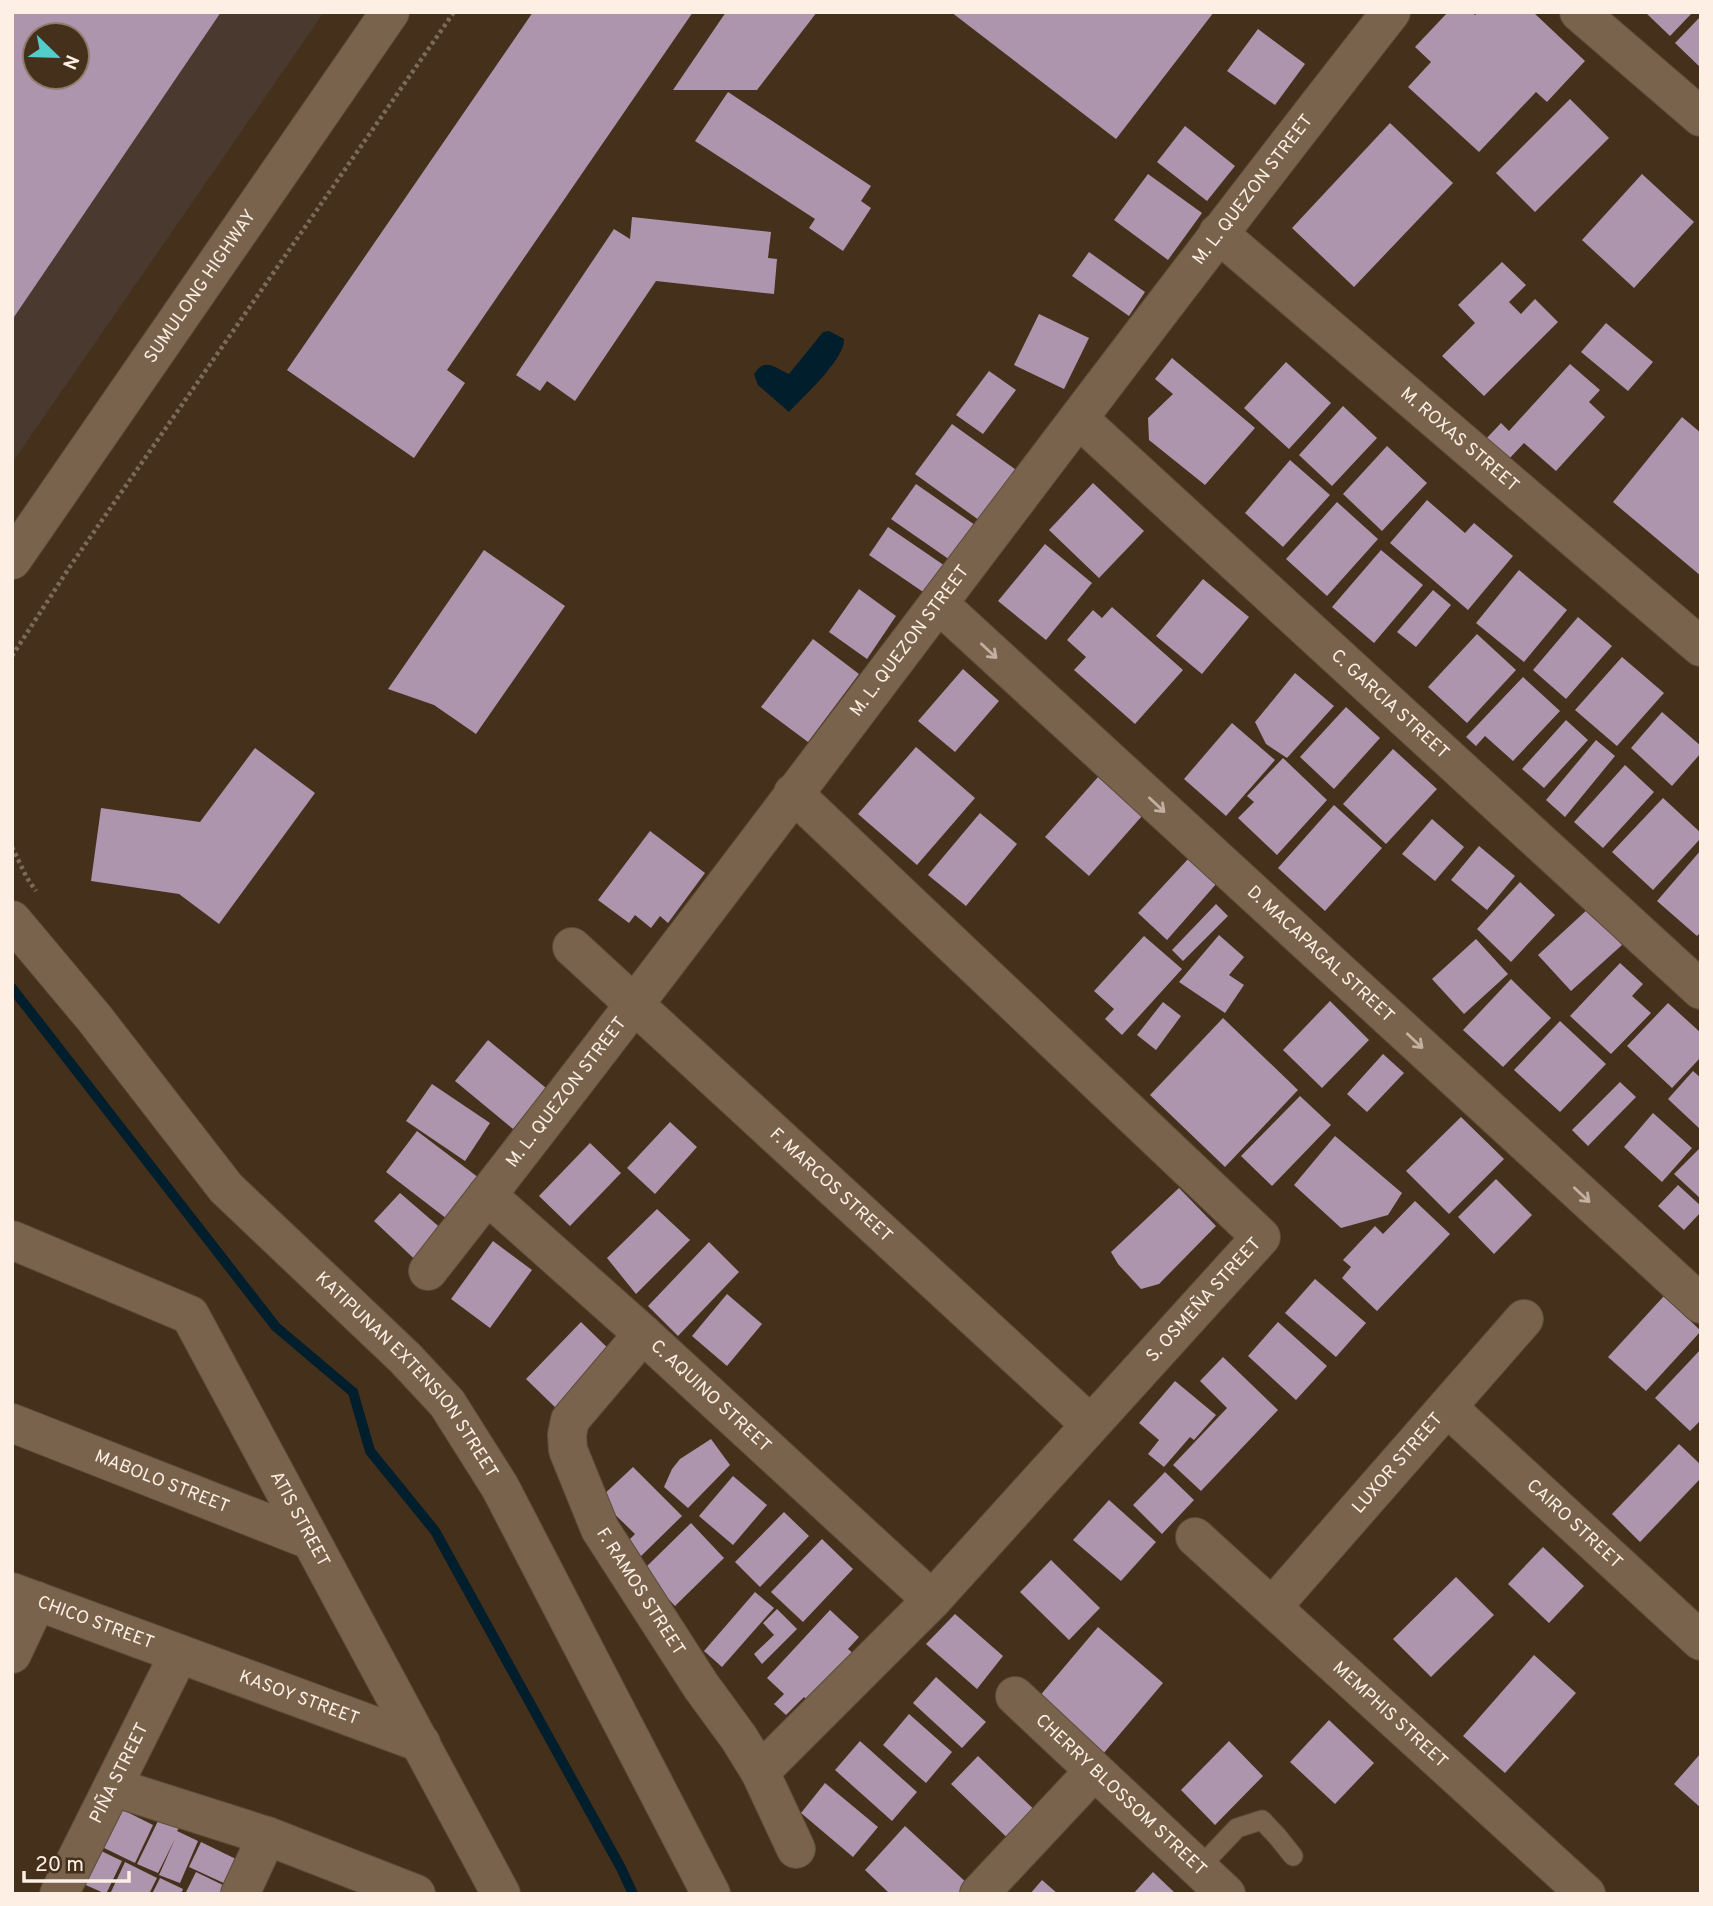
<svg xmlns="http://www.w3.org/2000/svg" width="1713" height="1906" viewBox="0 0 1713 1906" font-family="Overpass,sans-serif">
  <rect width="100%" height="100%" fill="#45301c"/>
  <path fill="#49392e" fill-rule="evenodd" d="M 12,12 L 324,12 L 12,463 ZM 35,35 L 77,35 L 77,77 L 35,77 Z"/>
  <path fill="#001e2b" d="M 829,331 L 844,339 C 846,358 803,397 789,412 L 758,385 L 754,374 C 766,357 773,367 789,374 L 823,332 Z"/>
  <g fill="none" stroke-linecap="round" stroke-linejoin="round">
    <path stroke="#001e2b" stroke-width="10" d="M 12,988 L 276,1327 L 353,1392 L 370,1451 L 435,1531 L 621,1868 L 633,1894"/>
  </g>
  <g fill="#ad95ad" fill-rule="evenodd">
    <path d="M 12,12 L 221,12 L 12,320 ZM 35,35 L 77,35 L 77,77 L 35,77 Z"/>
    <path d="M 533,12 L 693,12 L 447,370 L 465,383 L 414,458 L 287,370 Z"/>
    <path d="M 726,12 L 817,12 L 757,90 L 673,90 Z"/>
    <path d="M 951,12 L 1214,12 L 1116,139 Z"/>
    <path d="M 1448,12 L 1472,12 L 1475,15 L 1478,12 L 1533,12 L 1585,61 L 1547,102 L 1536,92 L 1479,152 L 1408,87 L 1431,62 L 1415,47 Z"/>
    <path d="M 1645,12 L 1693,12 L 1670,36 Z"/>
    <path d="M 1701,16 L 1701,68 L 1675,43 Z"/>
    <path d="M 1258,29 L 1305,64 L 1275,105 L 1227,71 Z"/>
    <path d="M 728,92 L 871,186 L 861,201 L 871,208 L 843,251 L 809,228 L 815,219 L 695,141 Z"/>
    <path d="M 1570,99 L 1609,138 L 1535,212 L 1496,173 Z"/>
    <path d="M 1390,123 L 1453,183 L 1354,287 L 1292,228 Z"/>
    <path d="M 1185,126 L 1235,166 L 1207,201 L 1157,162 Z"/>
    <path d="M 1148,174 L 1202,213 L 1168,260 L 1114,220 Z"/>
    <path d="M 1642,174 L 1694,222 L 1634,288 L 1582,240 Z"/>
    <path d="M 632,217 L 771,232 L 768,258 L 777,259 L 774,294 L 656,281 L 575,401 L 547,381 L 540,391 L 516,375 L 614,229 L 630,239 Z"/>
    <path d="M 1089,252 L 1145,292 L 1129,316 L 1072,276 Z"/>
    <path d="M 1502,262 L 1526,285 L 1509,302 L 1521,314 L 1535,299 L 1558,322 L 1484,396 L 1442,356 L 1475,323 L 1458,305 Z"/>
    <path d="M 1039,314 L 1089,338 L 1064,389 L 1014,365 Z"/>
    <path d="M 1606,323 L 1653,362 L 1628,391 L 1581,352 Z"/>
    <path d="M 1172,358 L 1255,428 L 1205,485 L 1149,440 L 1148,418 L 1173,394 L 1155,379 Z"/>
    <path d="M 1286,362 L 1331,403 L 1289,449 L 1244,408 Z"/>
    <path d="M 1570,364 L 1600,390 L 1589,402 L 1605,417 L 1556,471 L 1524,443 L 1508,460 L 1485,440 L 1501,423 L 1509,431 Z"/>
    <path d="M 989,371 L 1016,390 L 983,434 L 956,415 Z"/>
    <path d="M 1343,406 L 1377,438 L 1332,486 L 1299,455 Z"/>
    <path d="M 1682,417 L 1701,433 L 1701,576 L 1613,502 Z"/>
    <path d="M 952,424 L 1019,472 L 983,523 L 915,474 Z"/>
    <path d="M 1387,446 L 1427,483 L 1382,531 L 1343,494 Z"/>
    <path d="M 1290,460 L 1330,495 L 1283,547 L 1245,513 Z"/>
    <path d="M 1093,483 L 1144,531 L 1099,578 L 1049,530 Z"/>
    <path d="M 916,484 L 975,525 L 950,560 L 891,519 Z"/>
    <path d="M 1427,500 L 1465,533 L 1474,523 L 1513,556 L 1468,610 L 1390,543 Z"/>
    <path d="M 1337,502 L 1378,539 L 1327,596 L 1286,559 Z"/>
    <path d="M 888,527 L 948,568 L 929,596 L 869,555 Z"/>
    <path d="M 1045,544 L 1092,583 L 1046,640 L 998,601 Z"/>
    <path d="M 484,550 L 565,606 L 476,734 L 434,705 L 388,689 Z"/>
    <path d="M 1381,550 L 1423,585 L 1374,643 L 1332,607 Z"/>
    <path d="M 1519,570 L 1567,610 L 1524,662 L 1476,623 Z"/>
    <path d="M 1203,579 L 1249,617 L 1202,674 L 1156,636 Z"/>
    <path d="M 859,589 L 896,616 L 867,659 L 829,632 Z"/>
    <path d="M 1433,590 L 1451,605 L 1416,647 L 1397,632 Z"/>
    <path d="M 1112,607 L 1183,670 L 1135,724 L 1074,670 L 1086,657 L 1067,640 L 1093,610 L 1102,618 Z"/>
    <path d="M 1578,617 L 1612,646 L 1566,699 L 1533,670 Z"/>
    <path d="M 1477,634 L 1516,670 L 1467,723 L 1428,687 Z"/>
    <path d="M 813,639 L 859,674 L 808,742 L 761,707 Z"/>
    <path d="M 1622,657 L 1664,693 L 1617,746 L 1575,710 Z"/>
    <path d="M 963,669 L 999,701 L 955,752 L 918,721 Z"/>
    <path d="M 1295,673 L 1334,706 L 1287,758 L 1266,744 L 1255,722 Z"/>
    <path d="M 1523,677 L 1560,711 L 1513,761 L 1485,736 L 1476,746 L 1466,737 Z"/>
    <path d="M 1346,707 L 1380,738 L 1334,789 L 1300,757 Z"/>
    <path d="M 1662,712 L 1701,746 L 1701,753 L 1672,786 L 1631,748 Z"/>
    <path d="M 1566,720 L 1588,740 L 1544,788 L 1522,769 Z"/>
    <path d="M 1232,723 L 1275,760 L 1226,816 L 1184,779 Z"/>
    <path d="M 1596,740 L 1615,756 L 1565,817 L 1546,800 Z"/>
    <path d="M 916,747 L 975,798 L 917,865 L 858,814 Z"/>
    <path d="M 255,748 L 315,793 L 219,924 L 179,894 L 91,881 L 101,808 L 200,822 Z"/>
    <path d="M 1393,749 L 1437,789 L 1386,844 L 1343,804 Z"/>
    <path d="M 1283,758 L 1327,800 L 1277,855 L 1238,818 L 1254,802 L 1247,796 Z"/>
    <path d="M 1625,765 L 1654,792 L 1603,848 L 1574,822 Z"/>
    <path d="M 1098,777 L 1142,816 L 1089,876 L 1045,837 Z"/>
    <path d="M 1663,798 L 1701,833 L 1701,838 L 1653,890 L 1612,852 Z"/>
    <path d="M 1334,805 L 1382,848 L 1325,911 L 1278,868 Z"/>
    <path d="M 980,813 L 1017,844 L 966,906 L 928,875 Z"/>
    <path d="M 1432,819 L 1464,847 L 1435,881 L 1402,854 Z"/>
    <path d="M 650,831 L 705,873 L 668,923 L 660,916 L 651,928 L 635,915 L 629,923 L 598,900 Z"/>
    <path d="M 1479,846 L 1515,876 L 1487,910 L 1451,880 Z"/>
    <path d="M 1701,850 L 1701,932 L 1697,936 L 1657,901 Z"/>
    <path d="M 1189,858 L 1217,883 L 1167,940 L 1138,913 Z"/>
    <path d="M 1520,882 L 1555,915 L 1511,962 L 1477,929 Z"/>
    <path d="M 1216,904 L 1228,916 L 1183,961 L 1172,950 Z"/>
    <path d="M 1589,908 L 1622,945 L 1571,991 L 1538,955 Z"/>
    <path d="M 1219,935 L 1244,957 L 1229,975 L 1244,985 L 1225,1013 L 1179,982 Z"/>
    <path d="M 1144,936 L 1182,969 L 1122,1035 L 1105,1019 L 1114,1009 L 1094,991 Z"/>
    <path d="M 1476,939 L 1508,974 L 1464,1014 L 1432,979 Z"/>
    <path d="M 1620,963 L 1643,984 L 1632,996 L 1651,1013 L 1611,1054 L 1570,1016 Z"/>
    <path d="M 1511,979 L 1551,1018 L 1503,1067 L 1463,1030 Z"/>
    <path d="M 1330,1001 L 1369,1040 L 1322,1088 L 1283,1050 Z"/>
    <path d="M 1163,1002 L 1181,1016 L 1156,1050 L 1137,1035 Z"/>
    <path d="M 1668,1003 L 1701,1033 L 1701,1057 L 1672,1088 L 1627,1046 Z"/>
    <path d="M 1223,1018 L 1298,1090 L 1225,1167 L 1150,1095 Z"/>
    <path d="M 1560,1021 L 1606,1064 L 1560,1112 L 1514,1070 Z"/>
    <path d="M 488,1040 L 546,1088 L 513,1129 L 455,1081 Z"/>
    <path d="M 1383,1054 L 1404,1073 L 1367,1112 L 1347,1094 Z"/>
    <path d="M 1693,1071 L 1701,1078 L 1701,1130 L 1668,1099 Z"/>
    <path d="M 1620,1082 L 1636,1097 L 1588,1146 L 1572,1130 Z"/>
    <path d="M 432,1084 L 490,1123 L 465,1161 L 406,1121 Z"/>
    <path d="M 1300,1096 L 1331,1125 L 1272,1186 L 1241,1156 Z"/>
    <path d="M 1653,1113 L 1692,1148 L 1662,1182 L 1624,1147 Z"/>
    <path d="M 1461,1117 L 1504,1159 L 1449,1214 L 1406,1171 Z"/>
    <path d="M 670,1122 L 697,1147 L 655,1194 L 627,1168 Z"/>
    <path d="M 417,1131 L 483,1181 L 451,1222 L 386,1172 Z"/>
    <path d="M 1335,1136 L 1402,1193 L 1388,1215 L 1341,1228 L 1294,1185 Z"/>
    <path d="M 590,1143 L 621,1173 L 570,1226 L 539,1196 Z"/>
    <path d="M 1701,1147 L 1701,1199 L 1674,1174 Z"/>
    <path d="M 1496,1179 L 1532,1215 L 1494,1254 L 1458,1217 Z"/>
    <path d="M 1678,1185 L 1701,1206 L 1701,1212 L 1684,1230 L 1658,1206 Z"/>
    <path d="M 1179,1188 L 1216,1226 L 1159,1284 L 1141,1289 L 1118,1264 L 1111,1252 Z"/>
    <path d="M 400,1193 L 451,1237 L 424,1268 L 374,1221 Z"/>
    <path d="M 1415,1201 L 1450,1234 L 1377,1311 L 1342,1278 L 1351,1267 L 1343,1260 L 1375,1226 L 1383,1234 Z"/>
    <path d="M 657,1209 L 690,1240 L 636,1294 L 607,1258 Z"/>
    <path d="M 493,1241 L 532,1270 L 490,1328 L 451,1299 Z"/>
    <path d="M 709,1242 L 739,1272 L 678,1336 L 648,1306 Z"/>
    <path d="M 1315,1279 L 1366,1323 L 1336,1357 L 1285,1313 Z"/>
    <path d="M 727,1294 L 762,1324 L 727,1366 L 692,1336 Z"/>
    <path d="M 1664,1296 L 1701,1331 L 1646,1391 L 1608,1357 Z"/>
    <path d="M 581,1322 L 616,1356 L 561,1413 L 526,1379 Z"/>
    <path d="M 1278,1322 L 1327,1366 L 1296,1400 L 1248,1356 Z"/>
    <path d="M 1701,1349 L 1701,1420 L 1690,1431 L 1655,1398 Z"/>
    <path d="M 1223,1357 L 1278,1410 L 1201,1491 L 1173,1465 L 1227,1408 L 1200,1381 Z"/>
    <path d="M 1175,1381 L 1216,1415 L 1194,1440 L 1190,1437 L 1164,1467 L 1148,1454 L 1159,1440 L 1139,1423 Z"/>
    <path d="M 711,1439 L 730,1465 L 688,1508 L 664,1487 L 672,1469 L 680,1459 Z"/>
    <path d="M 1679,1444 L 1701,1465 L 1701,1478 L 1640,1542 L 1612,1514 Z"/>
    <path d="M 633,1467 L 682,1516 L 637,1560 L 623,1546 L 635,1534 L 599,1499 Z"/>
    <path d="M 1165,1472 L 1194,1500 L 1162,1534 L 1133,1505 Z"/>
    <path d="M 733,1476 L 767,1505 L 733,1545 L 699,1516 Z"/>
    <path d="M 1109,1500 L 1156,1542 L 1121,1581 L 1073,1540 Z"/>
    <path d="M 784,1512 L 809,1536 L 760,1587 L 735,1562 Z"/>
    <path d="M 691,1523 L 724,1558 L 675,1606 L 642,1571 Z"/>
    <path d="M 822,1539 L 853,1569 L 803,1622 L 771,1592 Z"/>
    <path d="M 1543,1547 L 1584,1586 L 1549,1623 L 1508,1584 Z"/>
    <path d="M 1051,1560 L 1100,1608 L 1069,1640 L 1020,1592 Z"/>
    <path d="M 1456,1577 L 1494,1615 L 1431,1677 L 1393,1639 Z"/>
    <path d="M 755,1592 L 774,1608 L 722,1667 L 704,1651 Z"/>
    <path d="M 777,1609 L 797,1629 L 762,1664 L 754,1654 L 774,1635 L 763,1623 Z"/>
    <path d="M 830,1610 L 859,1637 L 848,1649 L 861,1660 L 816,1708 L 804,1697 L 786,1715 L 774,1704 L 784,1694 L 767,1678 Z"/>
    <path d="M 955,1614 L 1003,1656 L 977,1689 L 926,1644 Z"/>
    <path d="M 1098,1627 L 1163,1683 L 1103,1754 L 1038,1698 Z"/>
    <path d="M 1534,1655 L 1576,1693 L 1505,1773 L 1463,1736 Z"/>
    <path d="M 936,1677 L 986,1722 L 962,1748 L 913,1703 Z"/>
    <path d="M 909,1714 L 952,1752 L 926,1783 L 883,1745 Z"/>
    <path d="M 1329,1720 L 1374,1763 L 1335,1804 L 1290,1762 Z"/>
    <path d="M 860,1741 L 917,1792 L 892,1821 L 835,1770 Z"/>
    <path d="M 1229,1741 L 1263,1776 L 1215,1825 L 1181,1790 Z"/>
    <path d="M 1701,1753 L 1701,1808 L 1674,1784 Z"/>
    <path d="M 978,1756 L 1043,1818 L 1016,1846 L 951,1784 Z"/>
    <path d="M 825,1783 L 878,1827 L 853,1857 L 801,1813 Z"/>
    <path d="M 119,1808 L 153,1825 L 135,1863 L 100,1846 Z"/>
    <path d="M 159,1819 L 179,1828 L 177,1831 L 198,1841 L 180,1883 L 159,1875 L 175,1839 L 158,1873 L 137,1864 Z"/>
    <path d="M 905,1826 L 969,1885 L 961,1894 L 890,1894 L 865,1870 Z"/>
    <path d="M 201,1842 L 240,1861 L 228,1885 L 189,1867 Z"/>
    <path d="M 95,1848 L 122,1861 L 106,1894 L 79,1882 Z"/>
    <path d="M 125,1862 L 157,1878 L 149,1894 L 110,1894 Z"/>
    <path d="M 196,1872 L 227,1887 L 224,1894 L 185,1894 Z"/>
    <path d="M 1153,1872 L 1176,1894 L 1133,1894 Z"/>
    <path d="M 160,1878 L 183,1889 L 181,1894 L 152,1894 Z"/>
    <path d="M 1042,1880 L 1058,1894 L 1030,1894 Z"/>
  </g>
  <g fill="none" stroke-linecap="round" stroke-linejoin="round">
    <defs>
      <path id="service" d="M 1199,1868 L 1237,1828 L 1262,1820 L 1277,1836 L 1293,1856"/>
      <g id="minor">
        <path d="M 1579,12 L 1701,117"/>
        <path id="s1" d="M 1218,233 L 1701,647"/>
        <path id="s2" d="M 1079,419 L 1701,990"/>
        <path id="s3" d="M 939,604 L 1701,1304"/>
        <path id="s4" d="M 572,947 L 1090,1424"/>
        <path id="s5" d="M 487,1195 L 643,1334 L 932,1600"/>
        <path id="s6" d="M 12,1240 L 190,1315 L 501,1894"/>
        <path id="s7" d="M 428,1271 C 754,855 1065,428 1391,12"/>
        <path id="s8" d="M 643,1334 L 570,1420 L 567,1435 L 568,1450 L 600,1529 L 701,1686 L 739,1738 L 760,1772 L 796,1849"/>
        <path id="s9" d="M 1447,1407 L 1701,1641"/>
        <path id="s10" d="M 12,1423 L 310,1540"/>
        <path id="s11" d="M 1195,1537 L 1586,1894"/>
        <path id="s12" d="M 12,1592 L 421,1743"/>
        <path id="s13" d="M 1272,1607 L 1524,1319"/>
        <path d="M 12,1654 L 37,1601"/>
        <path id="s14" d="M 1015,1696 L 1226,1894"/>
        <path id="s15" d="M 760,1772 L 932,1600 L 1261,1237 L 793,793"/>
        <path d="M 113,1787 L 267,1836 L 416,1894"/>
        <path id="s16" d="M 59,1894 L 179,1654"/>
        <path d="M 240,1894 L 267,1836"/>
        <path d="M 979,1894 L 1094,1771"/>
      </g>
      <g id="tertiary">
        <path id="s17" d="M 12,920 L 95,1019 L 226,1188 L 405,1358 L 447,1403 L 500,1487 L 711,1894"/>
      </g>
      <g id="secondary">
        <path id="s18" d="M 12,560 L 390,12"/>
      </g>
    </defs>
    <use href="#service" stroke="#5d4c3a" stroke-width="21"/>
    <use href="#minor" stroke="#5d4c3a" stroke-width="40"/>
    <use href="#tertiary" stroke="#5d4c3a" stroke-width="40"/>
    <use href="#secondary" stroke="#5d4c3a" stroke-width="40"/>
    <g stroke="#7c6a58" stroke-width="4.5" stroke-dasharray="3.5 3.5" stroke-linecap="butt">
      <path d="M 12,656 L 71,565 L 454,12"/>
      <path d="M 12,847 L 27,878 L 36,891"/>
    </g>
    <use href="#service" stroke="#7a634d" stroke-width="19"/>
    <use href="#minor" stroke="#7a634d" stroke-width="38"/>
    <use href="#tertiary" stroke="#7a634d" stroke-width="38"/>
    <use href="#secondary" stroke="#7a634d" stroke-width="38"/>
  </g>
  <defs><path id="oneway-shaft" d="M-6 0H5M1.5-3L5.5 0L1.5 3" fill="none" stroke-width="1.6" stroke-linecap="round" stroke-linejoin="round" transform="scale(1.75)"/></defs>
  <g stroke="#c2b0a0">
    <use href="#oneway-shaft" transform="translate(989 651) rotate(43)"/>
    <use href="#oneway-shaft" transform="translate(1157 805) rotate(43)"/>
    <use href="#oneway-shaft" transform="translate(1415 1041) rotate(43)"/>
    <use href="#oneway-shaft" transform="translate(1582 1195) rotate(43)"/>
  </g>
  <g text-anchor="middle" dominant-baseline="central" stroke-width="7" stroke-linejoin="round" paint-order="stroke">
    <g font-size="18" fill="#fdefe3" stroke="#45301c">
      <text stroke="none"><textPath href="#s7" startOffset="1360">M. L. QUEZON STREET</textPath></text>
      <text stroke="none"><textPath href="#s18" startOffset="332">SUMULONG HIGHWAY</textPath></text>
      <text stroke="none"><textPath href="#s1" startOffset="318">M. ROXAS STREET</textPath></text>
      <text stroke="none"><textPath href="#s7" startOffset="793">M. L. QUEZON STREET</textPath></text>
      <text stroke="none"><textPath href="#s2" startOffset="422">C. GARCIA STREET</textPath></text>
      <text stroke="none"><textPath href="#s3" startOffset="518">D. MACAPAGAL STREET</textPath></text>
      <text stroke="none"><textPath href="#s7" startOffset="226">M. L. QUEZON STREET</textPath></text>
      <text stroke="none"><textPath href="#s4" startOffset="352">F. MARCOS STREET</textPath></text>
      <text stroke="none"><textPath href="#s15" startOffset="648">S. OSMEÑA STREET</textPath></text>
      <text stroke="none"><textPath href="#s17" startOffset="604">KATIPUNAN EXTENSION STREET</textPath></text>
      <text stroke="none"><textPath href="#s5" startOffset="301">C. AQUINO STREET</textPath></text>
      <text stroke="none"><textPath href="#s13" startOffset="191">LUXOR STREET</textPath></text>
      <text stroke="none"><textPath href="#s10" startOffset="161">MABOLO STREET</textPath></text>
      <text stroke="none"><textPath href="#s6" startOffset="425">ATIS STREET</textPath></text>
      <text stroke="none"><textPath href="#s9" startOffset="173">CAIRO STREET</textPath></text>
      <text stroke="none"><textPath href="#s8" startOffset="303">F. RAMOS STREET</textPath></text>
      <text stroke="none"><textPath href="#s12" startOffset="89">CHICO STREET</textPath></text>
      <text stroke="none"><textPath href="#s12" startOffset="306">KASOY STREET</textPath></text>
      <text stroke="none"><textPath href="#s11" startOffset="264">MEMPHIS STREET</textPath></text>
      <text stroke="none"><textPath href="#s16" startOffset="135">PIÑA STREET</textPath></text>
      <text stroke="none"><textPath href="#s14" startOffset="145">CHERRY BLOSSOM STREET</textPath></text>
    </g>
  </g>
  <rect width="1713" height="1906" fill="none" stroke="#fdefe3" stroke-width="28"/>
  <g transform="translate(56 56) rotate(113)"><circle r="33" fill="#45301c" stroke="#8f7c6c" stroke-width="2"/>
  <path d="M0-5L12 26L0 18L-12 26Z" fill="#53cdca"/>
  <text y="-10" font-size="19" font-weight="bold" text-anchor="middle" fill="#fdefe3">N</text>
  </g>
  <path d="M24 1871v10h105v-10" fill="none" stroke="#fdefe3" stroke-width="3.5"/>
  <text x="35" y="1871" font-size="21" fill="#fdefe3" stroke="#45301c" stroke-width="5" paint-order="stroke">20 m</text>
</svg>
